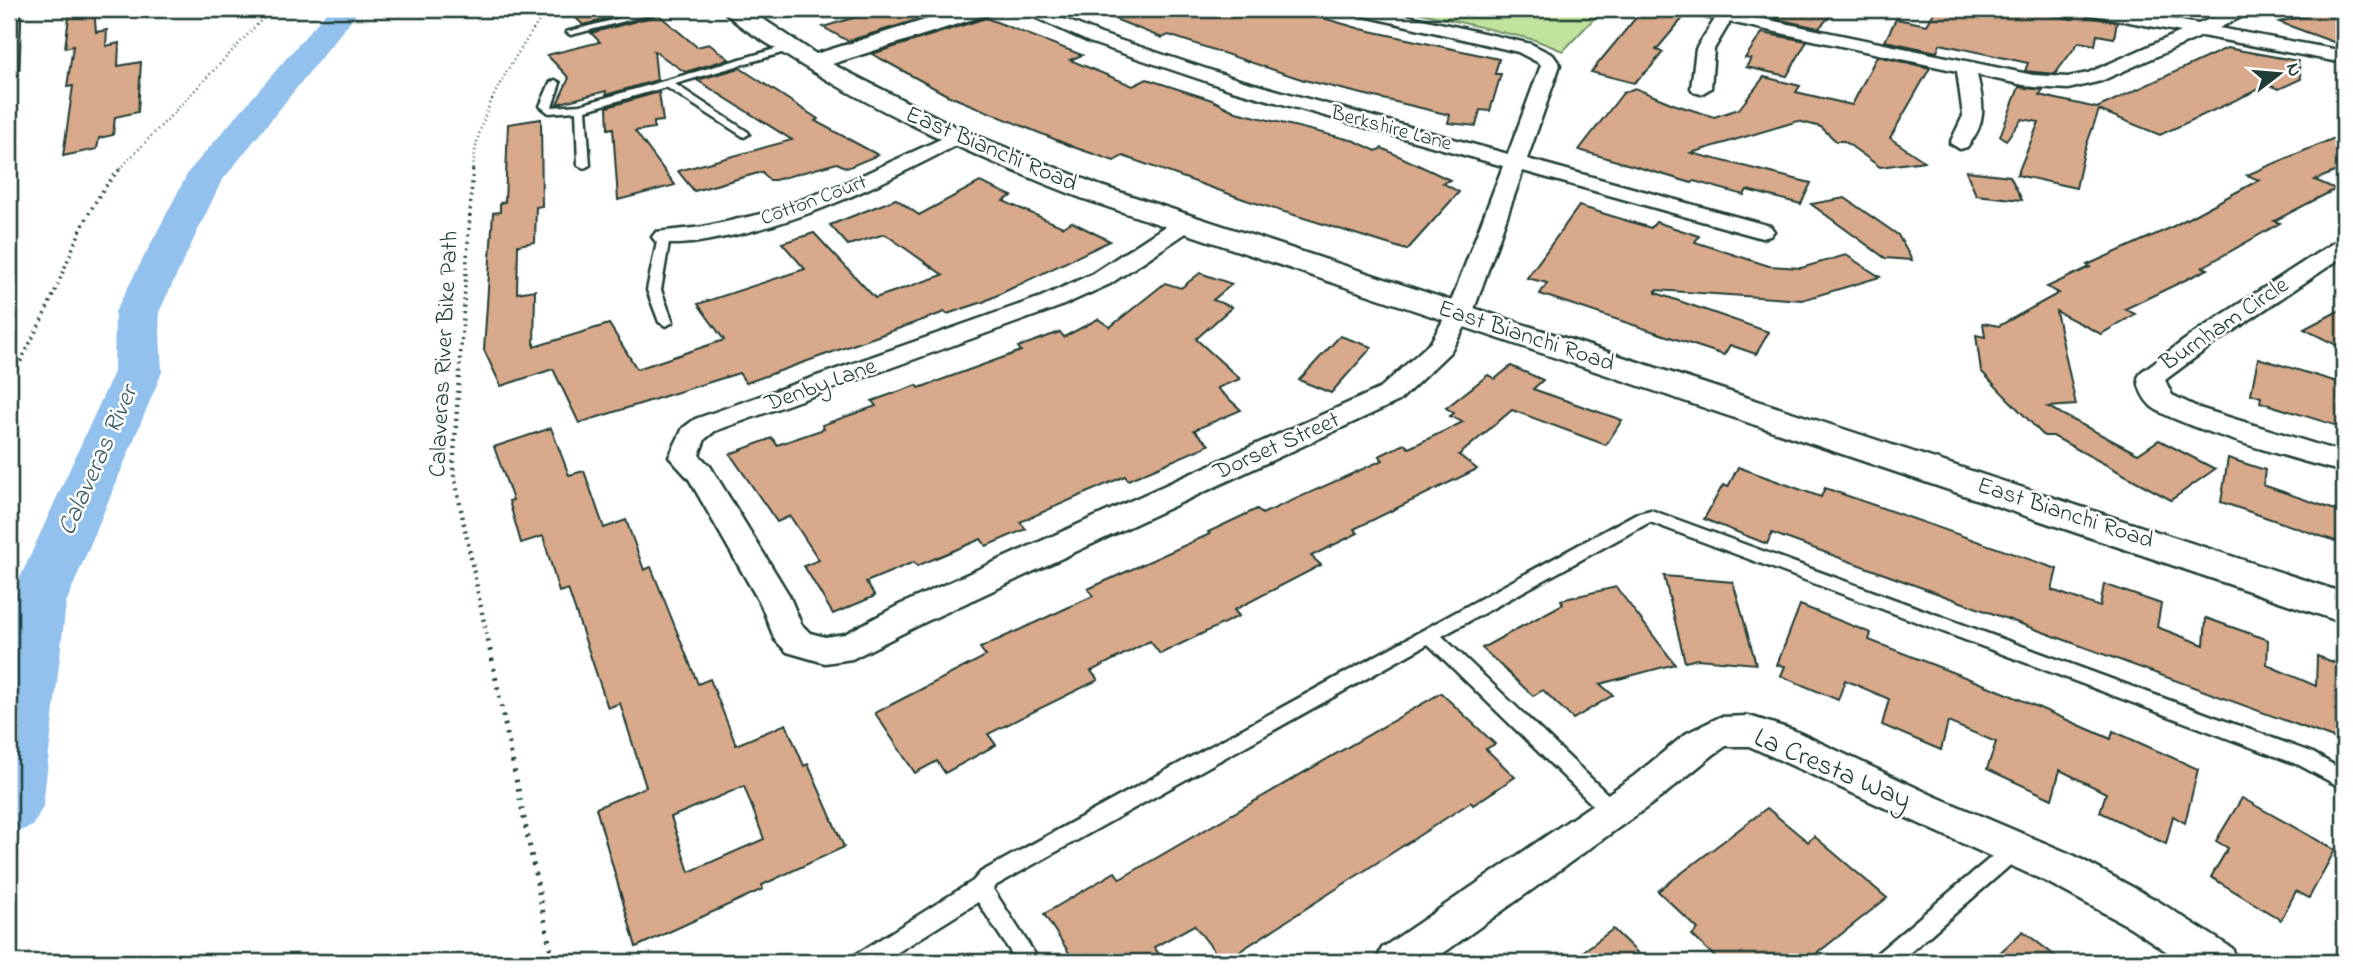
<svg xmlns="http://www.w3.org/2000/svg" width="2353" height="971" viewBox="0 0 2353 971" font-family="'Indie Flower',sans-serif">
  <rect width="100%" height="100%" fill="#fff"/>
  <filter id="ink" filterUnits="userSpaceOnUse"><feTurbulence type="fractalNoise" baseFrequency=".0143" numOctaves="2"/><feDisplacementMap in="SourceGraphic" scale="14" xChannelSelector="R" yChannelSelector="G"/><feConvolveMatrix kernelMatrix="1 2 1 2 8 2 1 2 1" color-interpolation-filters="sRGB"/></filter>
  <g filter="url(#ink)">
    <path fill="#c0e39d" stroke="#709068" stroke-width="2" d="M 1404,9 L 1603,9 L 1563,51 L 1535,40 Z"/>
    <g fill="none" stroke-linecap="round" stroke-linejoin="round">
      <path fill="#92c1ed" fill-rule="evenodd" d="M 329,9 L 360,9 L 221,182 L 159,312 L 162,372 L 66,603 L 43,806 L 33,826 L 9,835 L 9,602 L 114,372 L 115,312 L 189,171 Z"/>
    </g>
    <g fill="#d9a98b" stroke="#1f3d34" stroke-width="2" fill-rule="evenodd">
      <path d="M 70,9 L 94,9 L 96,32 L 107,30 L 106,46 L 119,43 L 118,66 L 141,62 L 138,112 L 115,117 L 113,135 L 99,138 L 97,149 L 63,156 L 73,86 L 67,87 L 73,46 L 65,48 Z"/>
      <path d="M 572,9 L 646,9 L 583,25 L 573,15 L 577,14 Z"/>
      <path d="M 882,9 L 952,9 L 848,41 L 823,27 Z"/>
      <path d="M 1090,9 L 1292,9 L 1361,29 L 1499,59 L 1495,74 L 1501,74 L 1490,111 L 1480,110 L 1476,126 L 1448,123 L 1450,115 L 1304,80 L 1169,35 L 1162,38 Z"/>
      <path d="M 1643,9 L 1683,18 L 1656,50 L 1663,52 L 1650,68 L 1634,83 L 1591,72 Z"/>
      <path d="M 1786,9 L 1837,9 L 1819,28 L 1776,19 Z"/>
      <path d="M 1936,9 L 2017,9 L 2073,19 L 2077,9 L 2088,17 L 2117,22 L 2114,38 L 2097,35 L 2095,45 L 2079,42 L 2055,74 L 2025,71 L 2028,63 L 1940,44 L 1937,52 L 1885,41 L 1896,19 L 1927,25 Z"/>
      <path d="M 2334,9 L 2344,9 L 2344,46 L 2279,22 Z"/>
      <path d="M 659,15 L 697,47 L 709,44 L 729,59 L 685,72 L 654,51 L 657,80 L 606,95 L 606,91 L 557,104 L 569,78 L 547,55 L 600,42 L 591,33 Z"/>
      <path d="M 986,18 L 1082,55 L 1070,60 L 1133,86 L 1147,79 L 1212,100 L 1236,112 L 1355,141 L 1376,151 L 1382,148 L 1450,180 L 1443,183 L 1459,192 L 1407,250 L 1246,200 L 1123,156 L 1114,161 L 1076,148 L 947,95 L 872,54 Z"/>
      <path d="M 1762,33 L 1807,41 L 1787,76 L 1746,67 L 1751,59 L 1745,58 Z"/>
      <path d="M 2227,48 L 2298,61 L 2301,79 L 2279,89 L 2268,85 L 2160,135 L 2099,110 L 2084,152 L 2076,188 L 2017,175 L 2039,122 L 2022,119 L 2006,140 L 2000,136 L 2019,87 L 2043,90 L 2039,95 L 2097,108 Z"/>
      <path d="M 1877,56 L 1930,68 L 1890,138 L 1924,161 L 1880,167 L 1844,141 L 1836,141 L 1821,127 L 1798,121 L 1691,153 L 1811,183 L 1801,204 L 1747,190 L 1744,195 L 1694,181 L 1692,183 L 1579,150 L 1623,93 L 1635,88 L 1673,104 L 1714,117 L 1739,109 L 1764,77 L 1800,86 L 1796,92 L 1852,105 Z"/>
      <path d="M 740,68 L 818,119 L 815,121 L 878,155 L 847,168 L 837,163 L 775,180 L 769,180 L 762,172 L 694,191 L 678,171 L 792,140 L 697,80 Z"/>
      <path d="M 659,92 L 663,121 L 654,122 L 654,128 L 635,131 L 675,185 L 618,200 L 613,128 L 608,129 L 607,107 Z"/>
      <path d="M 541,119 L 542,206 L 536,207 L 535,242 L 518,245 L 517,293 L 535,290 L 534,347 L 609,324 L 637,369 L 724,340 L 698,304 L 805,269 L 782,243 L 814,233 L 875,298 L 943,275 L 885,234 L 848,245 L 830,225 L 896,199 L 919,215 L 980,182 L 1012,196 L 1003,201 L 1063,227 L 1072,222 L 1110,241 L 983,302 L 947,314 L 945,312 L 746,383 L 739,373 L 579,423 L 553,369 L 501,386 L 484,350 L 493,213 L 500,212 L 500,203 L 505,202 L 508,124 Z"/>
      <path d="M 2344,134 L 2344,168 L 2315,180 L 2336,189 L 2274,221 L 2280,223 L 2203,267 L 2208,269 L 2125,309 L 2135,314 L 2101,334 L 2056,311 L 2076,405 L 2048,407 L 2138,454 L 2159,440 L 2215,469 L 2171,500 L 2053,436 L 2044,436 L 1981,371 L 1976,335 L 1985,337 L 1983,323 L 1999,326 L 2059,293 L 2047,287 L 2090,267 L 2087,265 L 2170,228 L 2259,180 L 2247,175 Z"/>
      <path d="M 1966,171 L 2010,176 L 2022,200 L 1976,195 Z"/>
      <path d="M 1845,198 L 1898,235 L 1912,260 L 1885,258 L 1811,204 Z"/>
      <path d="M 1579,206 L 1651,228 L 1656,222 L 1699,236 L 1695,242 L 1769,266 L 1801,268 L 1846,255 L 1880,277 L 1802,300 L 1656,290 L 1656,293 L 1769,332 L 1756,354 L 1730,345 L 1724,355 L 1540,294 L 1547,283 L 1527,278 Z"/>
      <path d="M 1200,273 L 1232,284 L 1213,300 L 1232,307 L 1196,339 L 1240,379 L 1217,388 L 1241,410 L 1194,430 L 1209,445 L 1128,480 L 1125,476 L 1020,522 L 1026,529 L 986,546 L 981,539 L 917,566 L 914,562 L 866,582 L 875,596 L 833,614 L 804,566 L 819,560 L 790,516 L 777,522 L 730,454 L 772,438 L 777,445 L 824,429 L 822,425 L 876,406 L 872,401 L 917,385 L 919,388 L 1021,351 L 1018,347 L 1060,332 L 1064,337 L 1098,319 L 1110,327 L 1165,283 L 1181,288 Z"/>
      <path d="M 2344,308 L 2344,349 L 2304,329 Z"/>
      <path d="M 1340,336 L 1372,347 L 1331,393 L 1299,380 Z"/>
      <path d="M 2258,358 L 2344,384 L 2344,428 L 2260,402 L 2261,397 L 2251,394 Z"/>
      <path d="M 1511,366 L 1543,380 L 1533,389 L 1622,420 L 1606,445 L 1512,410 L 1459,455 L 1477,469 L 1354,529 L 1358,533 L 1311,556 L 1321,565 L 1234,610 L 1239,616 L 1160,654 L 1150,641 L 1091,671 L 1098,680 L 988,734 L 996,745 L 945,773 L 937,761 L 915,773 L 875,713 L 986,656 L 980,648 L 1093,596 L 1088,589 L 1210,534 L 1208,532 L 1257,509 L 1262,514 L 1383,460 L 1379,456 L 1404,444 L 1409,448 L 1463,422 L 1450,416 L 1454,413 L 1446,408 L 1488,375 L 1495,379 Z"/>
      <path d="M 551,428 L 569,475 L 584,471 L 604,528 L 626,520 L 644,570 L 651,567 L 698,684 L 710,679 L 736,745 L 786,724 L 804,766 L 808,764 L 844,847 L 762,885 L 763,889 L 636,947 L 596,808 L 646,787 L 620,703 L 608,708 L 568,589 L 559,592 L 543,536 L 521,543 L 509,501 L 513,500 L 494,447 ZM 744,786 L 764,839 L 689,872 L 671,817 Z"/>
      <path d="M 2228,458 L 2265,470 L 2263,485 L 2344,513 L 2344,544 L 2221,502 Z"/>
      <path d="M 1738,467 L 1821,497 L 1825,488 L 2057,569 L 2052,590 L 2100,607 L 2104,584 L 2161,604 L 2157,627 L 2204,645 L 2206,618 L 2268,640 L 2267,665 L 2316,686 L 2317,656 L 2344,666 L 2344,742 L 1772,533 L 1767,544 L 1704,519 L 1723,485 L 1728,487 Z"/>
      <path d="M 1664,576 L 1733,582 L 1756,664 L 1697,659 L 1685,662 Z"/>
      <path d="M 1616,587 L 1675,664 L 1600,684 L 1613,695 L 1573,719 L 1543,690 L 1533,696 L 1482,648 L 1563,604 L 1561,600 Z"/>
      <path d="M 1800,605 L 1871,633 L 1869,640 L 2003,692 L 2111,739 L 2113,731 L 2198,769 L 2185,823 L 2173,816 L 2166,844 L 2100,812 L 2106,793 L 2060,770 L 2052,799 L 1987,769 L 1996,742 L 1948,722 L 1941,750 L 1882,725 L 1889,699 L 1845,680 L 1838,700 L 1781,676 L 1785,666 L 1777,665 Z"/>
      <path d="M 1441,693 L 1495,744 L 1486,749 L 1515,777 L 1473,805 L 1471,802 L 1223,962 L 1194,925 L 1154,947 L 1165,962 L 1075,962 L 1044,914 L 1115,872 L 1120,879 Z"/>
      <path d="M 2242,798 L 2335,850 L 2309,898 L 2296,891 L 2281,920 L 2211,877 L 2228,848 L 2216,841 Z"/>
      <path d="M 1767,808 L 1808,842 L 1814,836 L 1887,898 L 1806,962 L 1720,962 L 1692,935 L 1698,929 L 1658,891 Z"/>
      <path d="M 1613,929 L 1647,962 L 1569,962 Z"/>
      <path d="M 2023,931 L 2063,962 L 1990,962 Z"/>
    </g>
    <g fill="none" stroke-linecap="round" stroke-linejoin="round">
      <defs>
        <g id="service">
          <path d="M 656,9 L 671,9 L 571,35 L 566,32 Z"/>
          <path d="M 789,45 L 794,48 L 792,50 L 675,84 L 748,132 L 749,134 L 744,137 L 666,87 L 586,110 L 590,165 L 584,168 L 578,165 L 576,111 L 549,113 L 540,106 L 550,83 L 555,80 L 560,83 L 552,107 L 580,105 Z"/>
          <path d="M 664,233 L 670,237 L 661,290 L 673,322 L 666,326 L 659,322 L 647,290 L 658,237 Z"/>
          <path d="M 1651,510 L 2313,753 L 2344,771 L 2344,789 L 2299,765 L 1650,522 L 1442,636 L 1619,805 L 1622,811 L 1619,817 L 1612,820 L 1605,817 L 1428,644 L 995,886 L 993,889 L 1040,962 L 1017,962 L 978,902 L 882,962 L 852,962 L 855,955 L 973,881 L 981,872 L 1635,514 Z"/>
          <path d="M 2015,840 L 2022,843 L 2025,849 L 2022,855 L 1899,962 L 1872,962 L 1875,955 L 2008,843 Z"/>
        </g>
        <g id="minor">
          <path d="M 9,9 L 20,9 L 18,69 L 9,75 Z"/>
          <path d="M 1017,9 L 1040,9 L 1101,34 L 1243,81 L 1508,154 L 1541,65 L 1539,63 L 1518,52 L 1352,13 L 1349,9 L 1379,9 L 1531,44 L 1553,55 L 1560,65 L 1527,159 L 1770,226 L 1774,231 L 1770,236 L 1762,238 L 1523,171 L 1472,315 L 1450,352 L 1399,401 L 923,623 L 852,659 L 825,663 L 787,652 L 775,640 L 761,605 L 689,479 L 669,457 L 683,428 L 695,419 L 1041,297 L 1092,274 L 1176,219 L 1192,219 L 1195,224 L 1192,229 L 1110,284 L 1059,307 L 715,431 L 705,439 L 699,455 L 710,466 L 789,595 L 801,624 L 810,633 L 825,637 L 845,634 L 899,605 L 1379,389 L 1431,342 L 1446,315 L 1503,166 L 1229,89 L 1089,42 Z"/>
          <path d="M 1683,9 L 1716,9 L 2033,75 L 2068,77 L 2088,73 L 2181,32 L 2088,14 L 2079,9 L 2115,9 L 2198,24 L 2234,9 L 2257,9 L 2219,28 L 2344,51 L 2344,63 L 2202,36 L 2101,81 L 2068,89 L 2033,87 L 1977,75 C 1984,104 1987,123 1967,147 L 1960,149 L 1950,143 L 1963,116 L 1957,71 L 1730,22 L 1714,49 L 1711,88 L 1701,94 L 1694,92 L 1691,88 L 1696,49 L 1715,19 L 1686,13 Z"/>
          <path d="M 956,132 L 963,134 L 966,138 L 963,142 C 885,182 807,222 720,238 C 700,242 675,247 656,242 L 652,237 L 656,232 L 703,227 L 770,212 L 843,184 Z"/>
          <path d="M 2344,239 L 2344,256 L 2212,345 L 2165,380 L 2172,395 L 2199,408 L 2344,453 L 2344,472 C 2311,464 2172,425 2151,406 C 2143,398 2139,389 2138,378 L 2141,372 L 2194,333 L 2336,241 Z"/>
          <path d="M 1749,716 L 1793,730 L 1934,796 L 2075,856 L 2158,901 L 2232,948 L 2238,962 L 2182,962 L 2130,927 L 2047,882 L 1749,746 L 1726,746 L 1713,755 L 1660,798 L 1431,962 L 1376,962 L 1382,948 L 1634,776 L 1687,733 L 1720,717 Z"/>
        </g>
        <path id="tertiary" d="M 723,9 L 748,9 L 816,54 L 960,9 L 992,9 L 989,14 L 832,64 L 960,129 L 1101,186 L 2344,593 L 2344,623 L 1081,198 C 976,157 873,111 779,51 C 762,39 735,26 723,9 Z"/>
      </defs>
      <use href="#service" stroke="#1f3d34" stroke-width="5"/>
      <use href="#minor" stroke="#1f3d34" stroke-width="5"/>
      <use href="#tertiary" stroke="#1f3d34" stroke-width="5"/>
      <g stroke="#1f3d34" stroke-width="2.5" stroke-dasharray="1 3.5" stroke-linecap="butt">
        <path d="M 120,169 L 272,9"/>
        <path d="M 473,169 C 477,108 515,58 547,9"/>
      </g>
      <g stroke="#1f3d34" stroke-width="3.5" stroke-dasharray="2 4.5" stroke-linecap="butt">
        <path d="M 12,379 C 26,350 42,321 55,291 C 74,247 88,202 122,167"/>
        <path d="M 459,379 L 473,167"/>
      </g>
      <g stroke="#1f3d34" stroke-width="4.5" stroke-dasharray="2 5" stroke-linecap="butt">
        <path d="M 459,377 L 453,470 L 488,642"/>
        <path d="M 9,384 L 12,377"/>
      </g>
      <path stroke="#1f3d34" stroke-width="5" stroke-dasharray="2.5 7" stroke-linecap="butt" d="M 488,640 L 553,962"/>
      <use href="#service" fill="#fff" fill-rule="evenodd"/>
      <use href="#minor" fill="#fff" fill-rule="evenodd"/>
      <use href="#tertiary" fill="#fff" fill-rule="evenodd"/>
    </g>
  </g>
  <g text-anchor="middle" dominant-baseline="central" stroke-width="5" stroke-linejoin="round" paint-order="stroke">
    <g font-size="21" fill="#1f3d34" stroke="#fff">
      <text transform="translate(1391 129) rotate(15)">Berkshire Lane</text>
      <text transform="translate(814 201) rotate(-20)">Cotton Court</text>
    </g>
    <g font-size="24" fill="#1f3d34" stroke="#fff">
      <text transform="translate(991 150) rotate(23)">East Bianchi Road</text>
      <text transform="translate(2225 325) rotate(-34)">Burnham Circle</text>
      <text transform="translate(1526 337) rotate(18)">East Bianchi Road</text>
      <text transform="translate(445 354) rotate(-87)">Calaveras River Bike Path</text>
      <text transform="translate(821 386) rotate(-20)">Denby Lane</text>
      <text transform="translate(1277 447) rotate(-24)">Dorset Street</text>
      <text transform="translate(2065 514) rotate(18)">East Bianchi Road</text>
    </g>
    <g font-size="26" font-style="italic" fill="#3c5e62" stroke="#fff">
      <text transform="translate(99 461) rotate(-66)">Calaveras River</text>
    </g>
    <g font-size="28" fill="#1f3d34" stroke="#fff">
      <text transform="translate(1832 770) rotate(23)">La Cresta Way</text>
    </g>
  </g>
  <rect width="2353" height="971" fill="none" stroke="#fff" stroke-width="35"/>
  <rect x="18" y="18" width="2318" height="936" fill="none" stroke="#1f3d34" stroke-width="2.5" filter="url(#ink)"/>
  <g transform="translate(2279 74) rotate(74)" stroke="#ffffff" stroke-width="5" paint-order="stroke">
  <path d="M0-5L12 26L0 18L-12 26Z" fill="#1f3d34"/>
  <text y="-10" font-size="19" font-weight="bold" text-anchor="middle" fill="#1f3d34">N</text>
  </g>
</svg>
